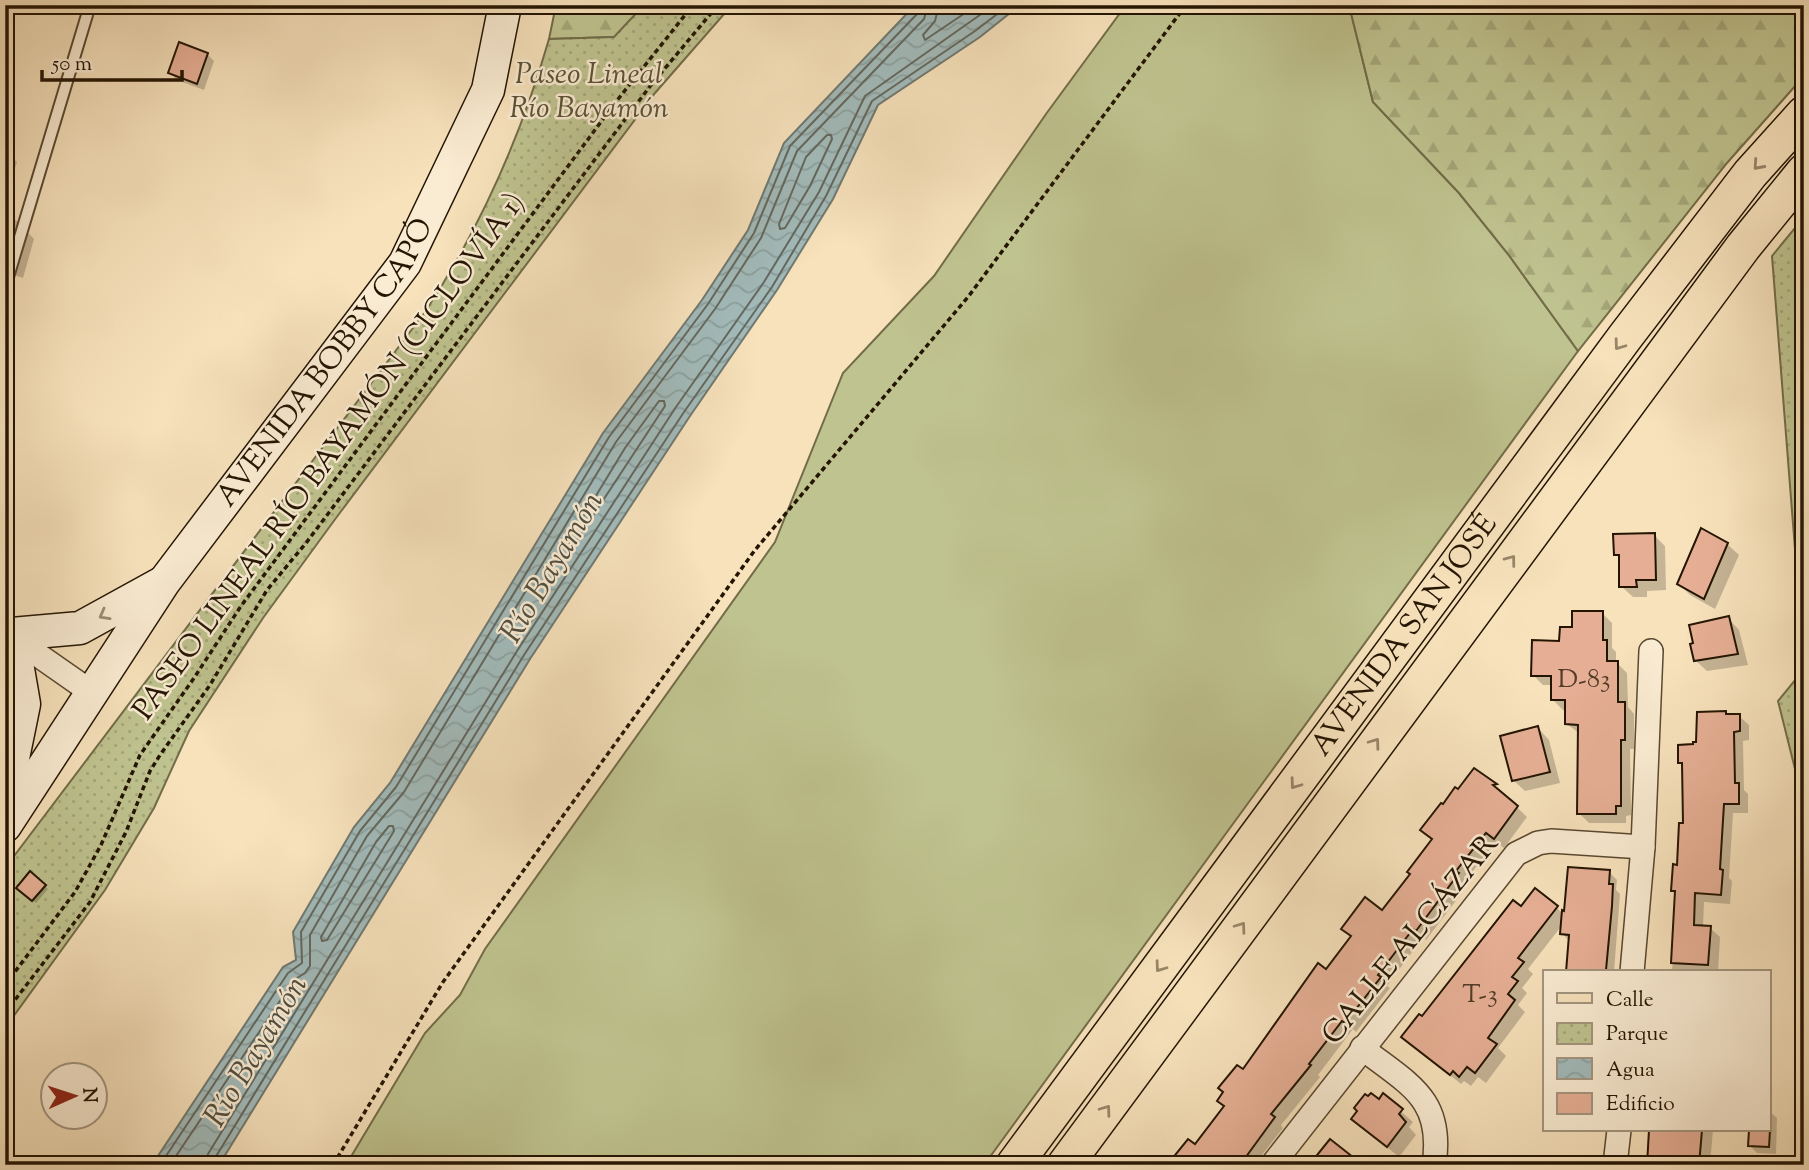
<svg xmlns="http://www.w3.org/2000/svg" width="1809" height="1170" viewBox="0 0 1809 1170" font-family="'Sorts Mill Goudy',serif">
  <defs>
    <pattern id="forest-firs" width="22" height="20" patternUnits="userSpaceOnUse" patternTransform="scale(1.75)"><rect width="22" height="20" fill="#bfc38f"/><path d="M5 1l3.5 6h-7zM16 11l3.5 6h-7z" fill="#a4a77a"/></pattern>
    <pattern id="park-dots" width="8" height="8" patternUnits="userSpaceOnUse" patternTransform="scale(1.75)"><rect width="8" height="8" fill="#bfc38f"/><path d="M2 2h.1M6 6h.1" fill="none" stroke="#a4a77a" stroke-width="1.8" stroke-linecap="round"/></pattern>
    <pattern id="water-waves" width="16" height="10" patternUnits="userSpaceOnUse" patternTransform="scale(1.75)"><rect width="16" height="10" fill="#a2bbbb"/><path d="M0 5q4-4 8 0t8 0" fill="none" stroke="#8ba09f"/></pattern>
  </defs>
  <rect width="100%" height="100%" fill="#f7e2bc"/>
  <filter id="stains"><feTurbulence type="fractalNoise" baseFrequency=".00286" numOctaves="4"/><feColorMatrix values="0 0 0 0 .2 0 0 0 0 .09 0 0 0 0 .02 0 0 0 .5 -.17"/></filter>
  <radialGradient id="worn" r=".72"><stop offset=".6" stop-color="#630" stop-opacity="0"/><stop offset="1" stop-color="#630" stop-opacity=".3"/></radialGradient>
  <path fill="#bfc38f" stroke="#726c49" stroke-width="2" d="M 1126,5 L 1349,5 L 1373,102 L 1459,193 L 1508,254 L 1578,351 L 984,1165 L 346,1165 L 425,1033 L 460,995 L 485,949 L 775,542 L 843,373 L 934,276 L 1046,114 Z"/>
  <g fill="url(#forest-firs)" stroke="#726c49" stroke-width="2">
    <path d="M 556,5 L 644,5 L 615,37 L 549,39 Z"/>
    <path d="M 1349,5 L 1804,5 L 1804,76 L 1727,163 L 1578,351 L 1508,254 L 1459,193 L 1373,102 Z"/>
  </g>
  <g fill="url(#park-dots)" stroke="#726c49" stroke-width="2">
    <path d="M 644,5 L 732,5 L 655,93 L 336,518 L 263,618 L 189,731 L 154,808 L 105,890 L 5,1028 L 5,868 L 425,312 C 481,227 521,136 549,39 L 614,37 Z"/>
    <path d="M 1804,217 L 1804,664 L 1772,256 Z"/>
    <path d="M 1804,669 L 1804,805 L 1778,701 Z"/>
  </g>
  <path fill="url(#water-waves)" stroke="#707971" stroke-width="2" d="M 915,5 L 1020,5 L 980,37 L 878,105 L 833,199 L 777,290 L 690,416 L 530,659 L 219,1165 L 152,1165 L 283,967 L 296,960 L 293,932 L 354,827 L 390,783 L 603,433 L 702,300 L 748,230 L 784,143 Z"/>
  <g fill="#0003">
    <path d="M 207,54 L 214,61 L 204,90 L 177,80 L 170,73 Z"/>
    <path d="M 5,151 L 17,162 L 5,200 Z"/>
    <path d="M 5,213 L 12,216 L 34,239 L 23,278 L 5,272 Z"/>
    <path d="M 1654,535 L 1665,546 L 1666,590 L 1647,591 L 1647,597 L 1633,597 L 1621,586 L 1621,559 L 1615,554 Z"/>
    <path d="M 1727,544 L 1739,555 L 1715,609 L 1690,595 L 1679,584 Z"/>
    <path d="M 1602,613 L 1612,623 L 1612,648 L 1616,652 L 1616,662 L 1627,673 L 1628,707 L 1634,714 L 1634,749 L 1630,749 L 1631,815 L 1626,816 L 1626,823 L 1589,823 L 1579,813 L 1580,734 L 1567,724 L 1567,710 L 1563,710 L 1552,699 L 1552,685 L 1543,685 L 1533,675 L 1573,629 Z"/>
    <path d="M 1728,618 L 1739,630 L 1748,665 L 1707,671 L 1695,660 Z"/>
    <path d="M 1725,713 L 1728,716 L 1739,716 L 1749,725 L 1749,740 L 1743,741 L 1744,790 L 1748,794 L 1748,813 L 1733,813 L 1729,878 L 1732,881 L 1730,904 L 1704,902 L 1703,927 L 1710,928 L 1720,937 L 1718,972 L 1672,972 L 1677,894 L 1673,890 L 1685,825 L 1683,766 L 1680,762 Z"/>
    <path d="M 1538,728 L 1549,740 L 1560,783 L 1525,791 L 1513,780 Z"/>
    <path d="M 1474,770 L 1495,786 L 1527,817 L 1504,848 L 1496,842 L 1465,881 L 1468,884 L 1464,890 L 1426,940 L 1423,937 L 1387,986 L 1390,988 L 1356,1032 L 1353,1029 L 1318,1075 L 1320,1077 L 1281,1125 L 1283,1128 L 1254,1165 L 1169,1165 L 1195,1147 L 1225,1107 L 1243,1072 L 1352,938 L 1343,928 L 1382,913 L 1412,874 L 1433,840 L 1423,830 L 1458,792 Z"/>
    <path d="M 1609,872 L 1617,880 L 1616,890 L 1620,894 L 1614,972 L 1568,972 L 1570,942 L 1562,933 L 1563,924 L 1528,969 L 1533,974 L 1522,988 L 1527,993 L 1518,1005 L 1525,1012 L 1498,1048 L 1506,1056 L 1486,1083 L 1478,1077 L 1471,1086 L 1464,1081 L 1461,1084 L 1403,1037 L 1422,1019 L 1521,909 L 1556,907 L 1564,915 Z"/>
    <path d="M 30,874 L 48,889 L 36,903 L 18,888 Z"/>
    <path d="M 1383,1096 L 1413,1122 L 1409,1127 L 1416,1135 L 1399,1157 L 1353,1119 Z"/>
    <path d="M 1769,1111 L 1777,1118 L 1776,1154 L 1757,1153 L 1750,1146 L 1751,1130 L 1769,1130 Z"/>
    <path d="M 1650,1130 L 1713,1130 L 1710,1165 L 1647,1165 Z"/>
    <path d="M 1350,1157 L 1399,1165 L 1311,1165 Z"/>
  </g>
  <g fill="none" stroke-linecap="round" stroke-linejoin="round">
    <g stroke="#63685f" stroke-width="2">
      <path d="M 939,5 L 935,21 L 923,35 L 925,40 L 977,5"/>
      <path d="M 827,135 L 831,135 L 832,139 L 810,186 L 785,228 L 780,229 L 779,224 L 806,157 Z"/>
      <path d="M 659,401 L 664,401 L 665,406 L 575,543 L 570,544 L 569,540 L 625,448 Z"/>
      <path d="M 389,826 L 393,826 L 394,831 L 327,940 L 322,941 L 321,937 L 376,842 Z"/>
      <path d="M 160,1165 L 288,973 L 302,963 L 301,932 L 360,831 L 396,787 L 609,437 L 708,304 L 754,233 L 790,146 L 918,13 L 920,5"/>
      <path d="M 170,1165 L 294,980 L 305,973 L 310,966 L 310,935 L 367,836 L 404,792 L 616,442 L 715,309 L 761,238 L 797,151 L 924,19 L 928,5"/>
      <path d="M 205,1165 L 208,1154 L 517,651 L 676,407 L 764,282 L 819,192 L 865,96 L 994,5"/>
      <path d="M 214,1165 L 215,1158 L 524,655 L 684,412 L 772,287 L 826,196 L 872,101 L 975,31 L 1009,5"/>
    </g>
  </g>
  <g fill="#e6af95" stroke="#241503" stroke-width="2">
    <path d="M 179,42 L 208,53 L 197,84 L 168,73 Z"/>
    <path d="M 1701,528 L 1728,543 L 1704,599 L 1677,584 Z"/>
    <path d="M 1655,533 L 1656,580 L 1636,580 L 1637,587 L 1619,587 L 1619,555 L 1614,555 L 1613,534 Z"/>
    <path d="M 1572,611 L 1603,611 L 1603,640 L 1607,640 L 1607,661 L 1618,661 L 1618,702 L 1625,702 L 1625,740 L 1621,740 L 1621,806 L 1616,806 L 1616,814 L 1577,814 L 1578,725 L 1565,724 L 1565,700 L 1551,700 L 1551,676 L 1531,676 L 1532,640 L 1559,641 L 1560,627 L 1572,627 Z"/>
    <path d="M 1729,616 L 1738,654 L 1694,661 L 1690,644 L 1693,643 L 1689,625 Z"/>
    <path d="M 1726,711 L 1726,714 L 1740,714 L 1740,731 L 1734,732 L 1735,783 L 1739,783 L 1739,804 L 1724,804 L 1720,869 L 1723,870 L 1721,895 L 1695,893 L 1694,925 L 1711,926 L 1708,965 L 1671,963 L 1675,891 L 1671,891 L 1673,864 L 1677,865 L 1679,823 L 1683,823 L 1682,763 L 1678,763 L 1678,745 L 1693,744 L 1693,742 L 1696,742 L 1697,712 Z"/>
    <path d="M 1538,726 L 1550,772 L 1512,781 L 1500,736 Z"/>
    <path d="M 1474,768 L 1497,784 L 1493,785 L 1518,806 L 1494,839 L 1486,833 L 1456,871 L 1459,873 L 1416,931 L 1413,929 L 1378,975 L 1381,977 L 1345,1023 L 1342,1021 L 1309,1064 L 1311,1065 L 1271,1114 L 1275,1117 L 1240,1165 L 1167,1165 L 1188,1139 L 1195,1144 L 1224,1106 L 1217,1101 L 1223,1092 L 1218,1088 L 1237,1065 L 1243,1069 L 1318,963 L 1326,969 L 1351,936 L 1341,929 L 1365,897 L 1382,910 L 1410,874 L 1407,872 L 1432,839 L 1420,830 L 1441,803 L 1443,804 L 1455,787 L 1458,789 Z"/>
    <path d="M 1568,867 L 1610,870 L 1609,884 L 1613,884 L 1612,906 L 1606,970 L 1601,970 L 1601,972 L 1566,972 L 1569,935 L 1560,934 L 1562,910 L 1564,911 Z"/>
    <path d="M 30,871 L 46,885 L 32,901 L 16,888 Z"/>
    <path d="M 1535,888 L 1558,906 L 1518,958 L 1524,962 L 1512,977 L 1518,981 L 1508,994 L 1515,1000 L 1488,1038 L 1497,1044 L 1475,1073 L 1467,1067 L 1459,1077 L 1453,1071 L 1450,1075 L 1401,1037 L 1419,1014 L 1422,1016 L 1513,900 L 1521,906 Z"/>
    <path d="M 1371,1093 L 1379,1099 L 1383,1093 L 1403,1109 L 1399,1114 L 1406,1122 L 1387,1147 L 1351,1119 L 1357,1111 L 1354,1108 L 1365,1094 L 1368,1096 Z"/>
    <path d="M 1649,1130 L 1702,1130 L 1699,1165 L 1647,1165 Z"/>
    <path d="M 1749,1130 L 1770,1130 L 1769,1147 L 1748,1146 Z"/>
    <path d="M 1330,1139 L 1363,1165 L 1309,1165 Z"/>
  </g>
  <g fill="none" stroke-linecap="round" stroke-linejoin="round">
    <defs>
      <path id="lane" d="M 5,287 L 90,5"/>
      <g id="street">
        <path d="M 5,632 L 91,692"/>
        <path d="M 1632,972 L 1643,847 L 1651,651"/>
        <path d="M 1362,1048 C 1409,1085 1444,1098 1434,1165"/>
        <path d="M 1272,1165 L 1516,854 L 1538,843 L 1551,841 L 1643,847"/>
        <path d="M 1615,1165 L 1619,1130"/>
      </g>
      <g id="secondary">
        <path d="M 11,768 L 24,704 L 12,634 L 80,628 L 160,584"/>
        <path id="s1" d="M 5,826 L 164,582 L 405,263 L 488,90 L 505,5"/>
      </g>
      <g id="primary">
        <path id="s2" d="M 1014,1165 L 1625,337 L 1750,174 L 1804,114"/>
        <path d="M 1065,1165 L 1743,247 L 1804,172"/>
      </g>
    </defs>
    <use href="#lane" stroke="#594831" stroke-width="14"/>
    <use href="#street" stroke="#594831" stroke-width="26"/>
    <use href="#secondary" stroke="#241503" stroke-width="35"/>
    <use href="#primary" stroke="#241503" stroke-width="38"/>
    <g stroke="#241503" stroke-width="3.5" stroke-dasharray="5 3.5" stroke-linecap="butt">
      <path d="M 5,985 L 75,892 L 101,845 L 140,755 L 194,678 L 241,606 L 615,103 L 693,5"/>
      <path d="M 5,1013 L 90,902 L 126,832 L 150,771 L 160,755 L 210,685 L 267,590 L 306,543 L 651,85 L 718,5"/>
      <path d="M 333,1165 L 443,982 L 755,550 L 968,297 L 1186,5"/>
    </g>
    <use href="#lane" stroke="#faecd3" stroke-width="10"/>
    <use href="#street" stroke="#faecd3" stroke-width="23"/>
    <use href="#secondary" stroke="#faecd3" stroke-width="32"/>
    <use href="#primary" stroke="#f7e2bc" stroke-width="35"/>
  </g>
  <defs><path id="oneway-chevron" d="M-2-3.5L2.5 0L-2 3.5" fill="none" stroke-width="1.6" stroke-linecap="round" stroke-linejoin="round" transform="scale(1.75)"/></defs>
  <g stroke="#988669">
    <use href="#oneway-chevron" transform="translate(1758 165) rotate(132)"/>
    <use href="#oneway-chevron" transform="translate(1619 345) rotate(126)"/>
    <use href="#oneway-chevron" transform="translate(1511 560) rotate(-53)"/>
    <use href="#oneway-chevron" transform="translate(1375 743) rotate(-54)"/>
    <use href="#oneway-chevron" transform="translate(1295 784) rotate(126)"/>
    <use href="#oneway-chevron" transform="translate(1241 927) rotate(-54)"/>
    <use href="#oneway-chevron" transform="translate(1160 967) rotate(126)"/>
    <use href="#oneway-chevron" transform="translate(1106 1110) rotate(-54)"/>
  </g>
  <use stroke="#9a8b75" href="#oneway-chevron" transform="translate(104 615) rotate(151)"/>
  <g text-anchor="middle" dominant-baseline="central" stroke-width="5" stroke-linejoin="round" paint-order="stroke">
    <g font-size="26" fill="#543c28">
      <text x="1584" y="680">D-83</text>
      <text x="1480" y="995">T-3</text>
    </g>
    <g font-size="30" font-style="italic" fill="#5a5234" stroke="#faecd3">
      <text x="589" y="75">Paseo Lineal<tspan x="589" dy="34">Río Bayamón</tspan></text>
    </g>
    <g font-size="30" fill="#241503" stroke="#faecd3">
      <text stroke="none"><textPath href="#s1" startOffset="564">AVENIDA BOBBY CAPÓ</textPath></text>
      <text transform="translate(330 457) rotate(-54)">PASEO LINEAL RÍO BAYAMÓN (CICLOVÍA 1)</text>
      <text stroke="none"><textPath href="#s2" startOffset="658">AVENIDA SAN JOSÉ</textPath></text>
      <text transform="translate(1411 940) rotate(-51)">CALLE ALCÁZAR</text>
    </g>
    <g font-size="32" font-style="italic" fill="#504f43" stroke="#faecd3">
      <text transform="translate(553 568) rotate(-59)">Río Bayamón</text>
      <text transform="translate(257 1052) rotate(-59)">Río Bayamón</text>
    </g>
  </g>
  <rect width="1809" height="1170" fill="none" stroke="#f7e2bc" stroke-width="28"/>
  <rect x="7" y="7" width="1795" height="1156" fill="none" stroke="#241503" stroke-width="3.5"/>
  <rect x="14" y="14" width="1781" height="1142" fill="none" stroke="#241503" stroke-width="2"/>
  <rect x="1543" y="970" width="228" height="161" fill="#faecd3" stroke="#a49680" stroke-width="2"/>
  <rect x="1557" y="993" width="35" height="10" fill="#f7e2bc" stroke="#a49680" stroke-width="2"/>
  <text x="1606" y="1006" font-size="21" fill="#241503">Calle</text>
  <rect x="1557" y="1023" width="35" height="21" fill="url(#park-dots)" stroke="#a49680" stroke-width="2"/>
  <text x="1606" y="1040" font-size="21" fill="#241503">Parque</text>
  <rect x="1557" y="1058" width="35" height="21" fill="url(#water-waves)" stroke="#a49680" stroke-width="2"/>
  <text x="1606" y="1076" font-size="21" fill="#241503">Agua</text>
  <rect x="1557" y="1093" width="35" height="21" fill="#e6af95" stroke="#a49680" stroke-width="2"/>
  <text x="1606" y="1110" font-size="21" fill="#241503">Edificio</text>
  <g transform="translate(74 1096) rotate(87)"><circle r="33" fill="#faecd3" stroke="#a49680" stroke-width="2"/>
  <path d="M0-5L12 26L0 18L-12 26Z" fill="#8f2418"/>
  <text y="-10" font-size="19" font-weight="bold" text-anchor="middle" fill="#241503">N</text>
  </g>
  <path d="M42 70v10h140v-10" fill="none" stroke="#241503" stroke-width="3.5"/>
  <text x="52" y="70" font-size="21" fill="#241503" stroke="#faecd3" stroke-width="5" paint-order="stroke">50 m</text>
  <rect width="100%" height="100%" filter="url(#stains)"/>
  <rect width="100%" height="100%" fill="url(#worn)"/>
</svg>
